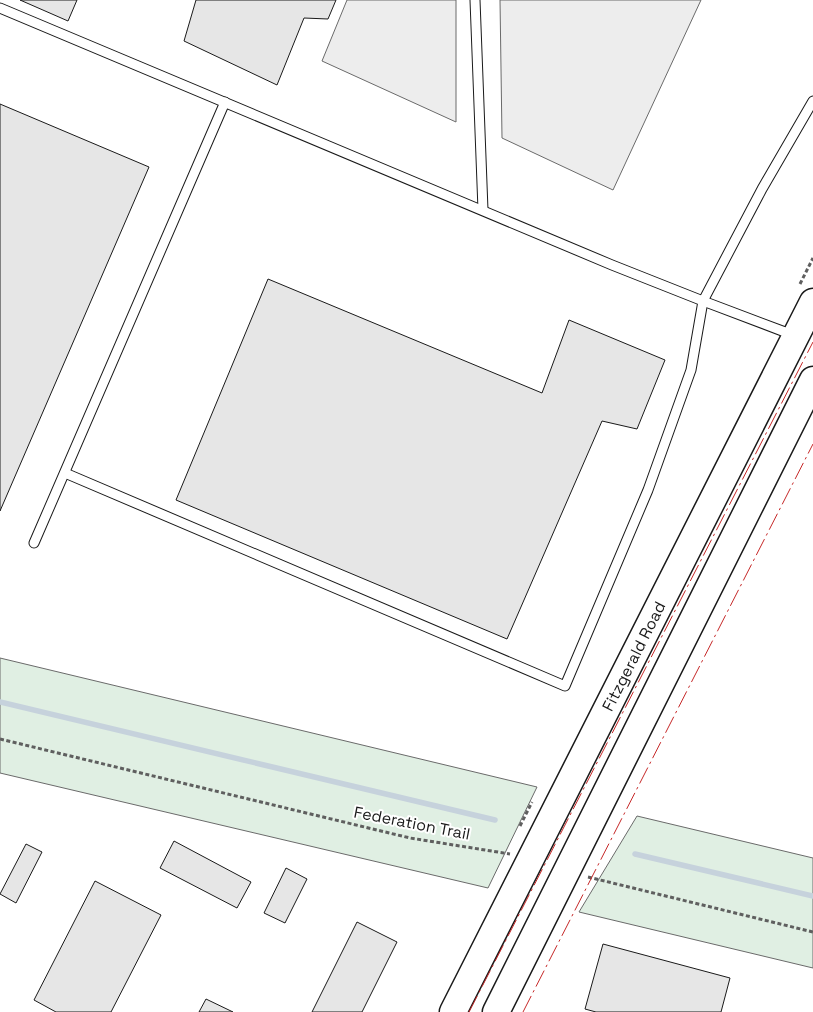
<svg xmlns="http://www.w3.org/2000/svg" width="813" height="1012" viewBox="0 0 813 1012" font-family="'Space Grotesk',sans-serif">
  <rect width="100%" height="100%" fill="#fff"/>
  <g fill="#e0efe3" stroke="#6a6a6a">
    <path d="M 0,658 L 537,787 L 488,888 L 0,773 Z"/>
    <path d="M 637,816 L 813,858 L 813,968 L 579,912 Z"/>
  </g>
  <g fill="#ededed" stroke="#6a6a6a">
    <path d="M 347,0 L 456,0 L 456,122 L 322,61 Z"/>
    <path d="M 500,0 L 701,0 L 613,190 L 502,138 Z"/>
  </g>
  <g fill="none" stroke-linecap="round" stroke-linejoin="round">
    <g stroke="#c6d2dc" stroke-width="5.5">
      <path d="M 0,702 L 495,820"/>
      <path d="M 635,854 L 813,896"/>
    </g>
  </g>
  <g fill="#e6e6e6" stroke="#1a1a1a">
    <path d="M 20,0 L 77,0 L 68,21 Z"/>
    <path d="M 196,0 L 336,0 L 328,19 L 304,18 L 277,85 L 184,41 Z"/>
    <path d="M 0,104 L 149,167 L 0,511 Z"/>
    <path d="M 268,279 L 542,393 L 569,320 L 665,360 L 637,429 L 602,421 L 507,639 L 176,500 Z"/>
    <path d="M 174,841 L 251,882 L 237,908 L 160,868 Z"/>
    <path d="M 26,844 L 42,852 L 16,903 L 0,894 Z"/>
    <path d="M 286,868 L 307,879 L 285,923 L 264,913 Z"/>
    <path d="M 95,881 L 161,915 L 111,1012 L 56,1012 L 34,1000 Z"/>
    <path d="M 357,922 L 397,942 L 362,1012 L 312,1012 Z"/>
    <path d="M 603,944 L 730,978 L 721,1012 L 596,1012 L 585,1009 Z"/>
    <path d="M 206,999 L 233,1012 L 199,1012 Z"/>
  </g>
  <g fill="none" stroke-linecap="round" stroke-linejoin="round">
    <defs>
      <g id="service">
        <path d="M 475,0 L 483,210"/>
        <path d="M 0,8 L 612,265 L 703,301 L 785,332 L 791,337"/>
        <path d="M 65,473 L 565,686 L 648,490 L 691,370 L 703,301 L 762,189 L 813,101"/>
        <path d="M 34,543 L 225,102"/>
      </g>
      <g id="primary">
        <path id="s1" d="M 453,1012 L 813,302"/>
        <path d="M 496,1012 L 813,380"/>
      </g>
    </defs>
    <use href="#service" stroke="#1a1a1a" stroke-width="11"/>
    <use href="#primary" stroke="#1a1a1a" stroke-width="29"/>
    <g stroke="#5f5f5f" stroke-width="3" stroke-dasharray="4 2.5" stroke-linecap="butt">
      <path d="M 800,284 L 813,258"/>
      <path d="M 0,739 L 410,838 L 510,854"/>
      <path d="M 520,826 L 532,802"/>
      <path d="M 588,877 L 813,932"/>
    </g>
    <use href="#service" stroke="#fff" stroke-width="9"/>
    <use href="#primary" stroke="#fff" stroke-width="26"/>
    <g stroke="#c62828" stroke-width="1" stroke-dasharray="18 4 2.5 4" stroke-linecap="butt">
      <path d="M 469,1012 L 813,342"/>
      <path d="M 523,1012 L 813,444"/>
    </g>
  </g>
  <g text-anchor="middle" dominant-baseline="central" stroke-width="4" stroke-linejoin="round" paint-order="stroke">
    <g font-size="16" fill="#1a1a1a" stroke="#fff">
      <text stroke="none"><textPath href="#s1" startOffset="399">Fitzgerald Road</textPath></text>
      <text transform="translate(412 823) rotate(11)">Federation Trail</text>
    </g>
  </g>
</svg>
